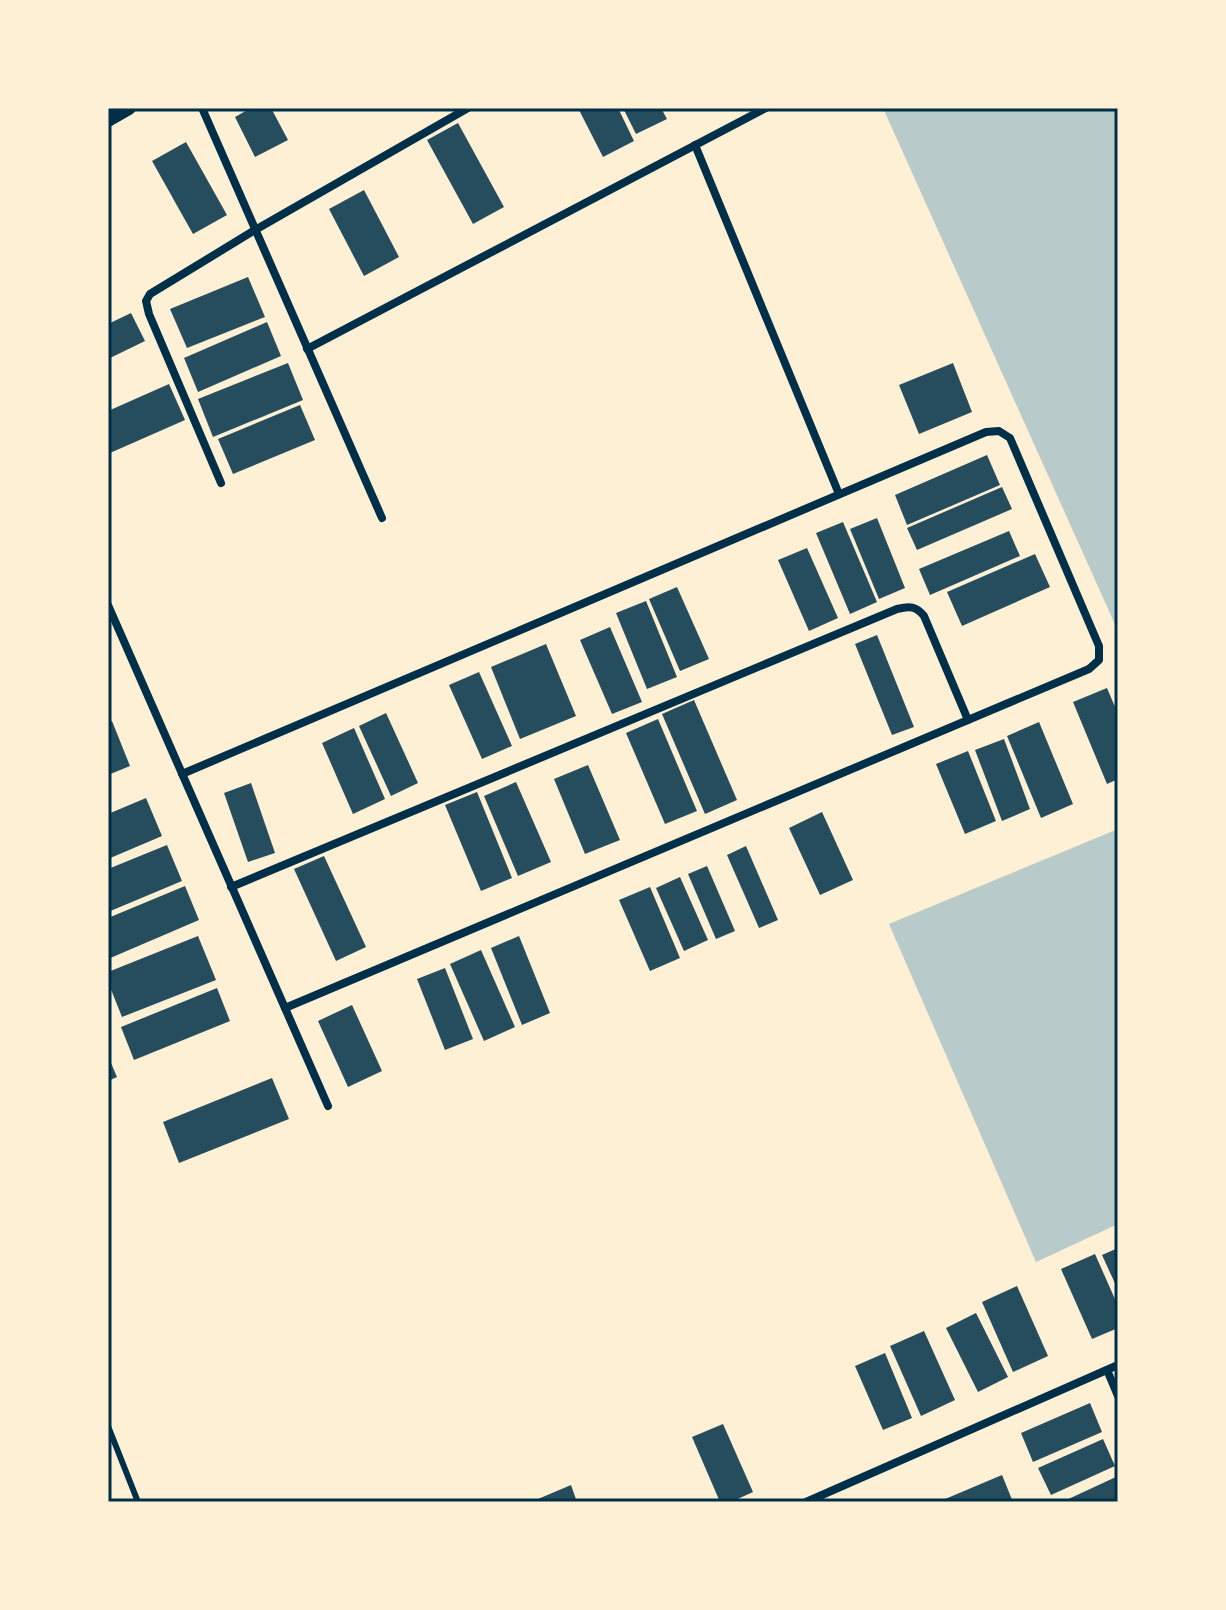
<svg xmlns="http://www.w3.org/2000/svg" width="1226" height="1610" viewBox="0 0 1226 1610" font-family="'Space Grotesk',sans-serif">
  <rect width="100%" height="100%" fill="#fdf0d5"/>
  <g fill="#b9caca">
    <path d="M 883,108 L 1118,108 L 1118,631 Z"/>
    <path d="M 1118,829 L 1118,1224 L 1036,1262 L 889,924 Z"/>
  </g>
  <g fill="#264d5e">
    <path d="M 251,108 L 271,108 L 288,140 L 255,157 L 235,117 Z"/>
    <path d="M 578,108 L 618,108 L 634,141 L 603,157 Z"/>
    <path d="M 623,108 L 661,108 L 667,119 L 636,134 Z"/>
    <path d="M 458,123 L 504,207 L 473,224 L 427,140 Z"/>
    <path d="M 186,142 L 227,215 L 193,234 L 152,161 Z"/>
    <path d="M 364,190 L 399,257 L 364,276 L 329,209 Z"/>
    <path d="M 248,277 L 265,317 L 187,348 L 170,309 Z"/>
    <path d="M 131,313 L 145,341 L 108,359 L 108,324 Z"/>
    <path d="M 267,322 L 281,356 L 198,392 L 184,358 Z"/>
    <path d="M 288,363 L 303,400 L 213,437 L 198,399 Z"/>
    <path d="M 953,363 L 972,412 L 919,434 L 899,385 Z"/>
    <path d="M 169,384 L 185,420 L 110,453 L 108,411 Z"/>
    <path d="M 300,405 L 315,440 L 233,474 L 218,439 Z"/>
    <path d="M 987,455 L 1000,485 L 907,525 L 895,495 Z"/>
    <path d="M 1002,487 L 1012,509 L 917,550 L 907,528 Z"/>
    <path d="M 877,518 L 905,588 L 879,599 L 850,529 Z"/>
    <path d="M 843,522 L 877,602 L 850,614 L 816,533 Z"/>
    <path d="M 1009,531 L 1020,556 L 930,595 L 919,569 Z"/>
    <path d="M 807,548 L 838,618 L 809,631 L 778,560 Z"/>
    <path d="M 1035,554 L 1050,587 L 962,626 L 947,592 Z"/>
    <path d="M 677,587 L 709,659 L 680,671 L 649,599 Z"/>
    <path d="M 646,601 L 677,677 L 647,689 L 616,613 Z"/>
    <path d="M 610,627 L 642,702 L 612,714 L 580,640 Z"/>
    <path d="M 877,635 L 914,727 L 892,735 L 855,644 Z"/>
    <path d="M 546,644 L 576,716 L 520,739 L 491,667 Z"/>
    <path d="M 479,672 L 512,746 L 482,759 L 449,685 Z"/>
    <path d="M 1107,688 L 1118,714 L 1118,779 L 1107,784 L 1073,702 Z"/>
    <path d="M 694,700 L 737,800 L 705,814 L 662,714 Z"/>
    <path d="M 386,713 L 418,783 L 391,796 L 359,726 Z"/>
    <path d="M 658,719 L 697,811 L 665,824 L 626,733 Z"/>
    <path d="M 112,721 L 130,766 L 108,775 L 108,723 Z"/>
    <path d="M 1039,722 L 1073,804 L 1041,818 L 1007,736 Z"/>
    <path d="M 354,728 L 385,799 L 353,814 L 322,743 Z"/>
    <path d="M 1004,739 L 1030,809 L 1002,821 L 975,750 Z"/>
    <path d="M 968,751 L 996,821 L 965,834 L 936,764 Z"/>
    <path d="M 588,765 L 620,840 L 585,854 L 554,779 Z"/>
    <path d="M 516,782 L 551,862 L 518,876 L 484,796 Z"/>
    <path d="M 251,783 L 275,853 L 248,862 L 224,793 Z"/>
    <path d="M 477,792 L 512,878 L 481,891 L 445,805 Z"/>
    <path d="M 146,798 L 162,836 L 108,859 L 108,814 Z"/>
    <path d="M 822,812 L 853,880 L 820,895 L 789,828 Z"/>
    <path d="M 167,845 L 182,881 L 108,912 L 108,869 Z"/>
    <path d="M 746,846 L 778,920 L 759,928 L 727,855 Z"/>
    <path d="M 324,856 L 366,947 L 336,961 L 294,869 Z"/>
    <path d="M 707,866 L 735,931 L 716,939 L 688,874 Z"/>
    <path d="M 680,877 L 708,940 L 684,951 L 656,888 Z"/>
    <path d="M 185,886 L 199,920 L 108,959 L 108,918 Z"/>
    <path d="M 650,887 L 680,958 L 650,971 L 619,900 Z"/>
    <path d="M 198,936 L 216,980 L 122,1017 L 108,982 L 108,972 Z"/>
    <path d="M 519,936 L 550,1013 L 522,1025 L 491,948 Z"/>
    <path d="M 481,950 L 515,1027 L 484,1041 L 450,964 Z"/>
    <path d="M 445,968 L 473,1039 L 445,1050 L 417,979 Z"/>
    <path d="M 217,988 L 230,1021 L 134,1060 L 121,1027 Z"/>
    <path d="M 352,1005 L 382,1071 L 348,1087 L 318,1021 Z"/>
    <path d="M 108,1056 L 117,1077 L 108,1081 Z"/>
    <path d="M 272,1078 L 289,1119 L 179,1163 L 163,1122 Z"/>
    <path d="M 1118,1248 L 1118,1290 L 1102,1255 Z"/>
    <path d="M 1095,1254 L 1118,1306 L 1118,1328 L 1092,1339 L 1061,1269 Z"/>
    <path d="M 1017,1286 L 1048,1356 L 1013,1372 L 982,1302 Z"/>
    <path d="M 976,1313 L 1008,1377 L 978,1392 L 946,1328 Z"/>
    <path d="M 924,1331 L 955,1400 L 921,1416 L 890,1346 Z"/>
    <path d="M 885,1353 L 912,1418 L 883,1430 L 855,1366 Z"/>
    <path d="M 1090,1403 L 1102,1432 L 1033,1462 L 1021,1433 Z"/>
    <path d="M 723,1424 L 753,1492 L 731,1502 L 720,1502 L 692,1437 Z"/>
    <path d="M 1103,1439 L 1115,1466 L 1051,1495 L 1038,1468 Z"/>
    <path d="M 1002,1475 L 1013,1502 L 938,1502 Z"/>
    <path d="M 1118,1476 L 1118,1502 L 1062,1502 Z"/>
    <path d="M 571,1485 L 577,1502 L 539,1502 L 538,1499 Z"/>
  </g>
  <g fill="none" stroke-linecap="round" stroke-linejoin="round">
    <path stroke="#003049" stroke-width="6" d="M 108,1426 L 138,1502"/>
    <g stroke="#003049" stroke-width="8">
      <path d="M 202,108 L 382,518"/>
      <path d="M 695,145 L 839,494"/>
      <path d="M 307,349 L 766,108"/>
      <path d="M 221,483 L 149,314 L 146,301 L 150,294 L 255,230 L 468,108"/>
      <path d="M 108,605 L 328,1106"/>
      <path d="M 182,774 L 986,432 L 999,431 L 1010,438 L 1099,646 L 1099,660 L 1089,669 L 285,1008"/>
      <path d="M 231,887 L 897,609 C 910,606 916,606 924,616 L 968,720"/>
      <path d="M 1107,1370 L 1118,1396"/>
      <path d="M 806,1502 L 1118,1365"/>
    </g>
    <path stroke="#003049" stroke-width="14" d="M 108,120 L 129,108"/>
  </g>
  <rect width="1226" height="1610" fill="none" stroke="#fdf0d5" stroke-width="220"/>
  <rect x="110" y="110" width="1006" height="1390" fill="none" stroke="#003049" stroke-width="3"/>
</svg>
